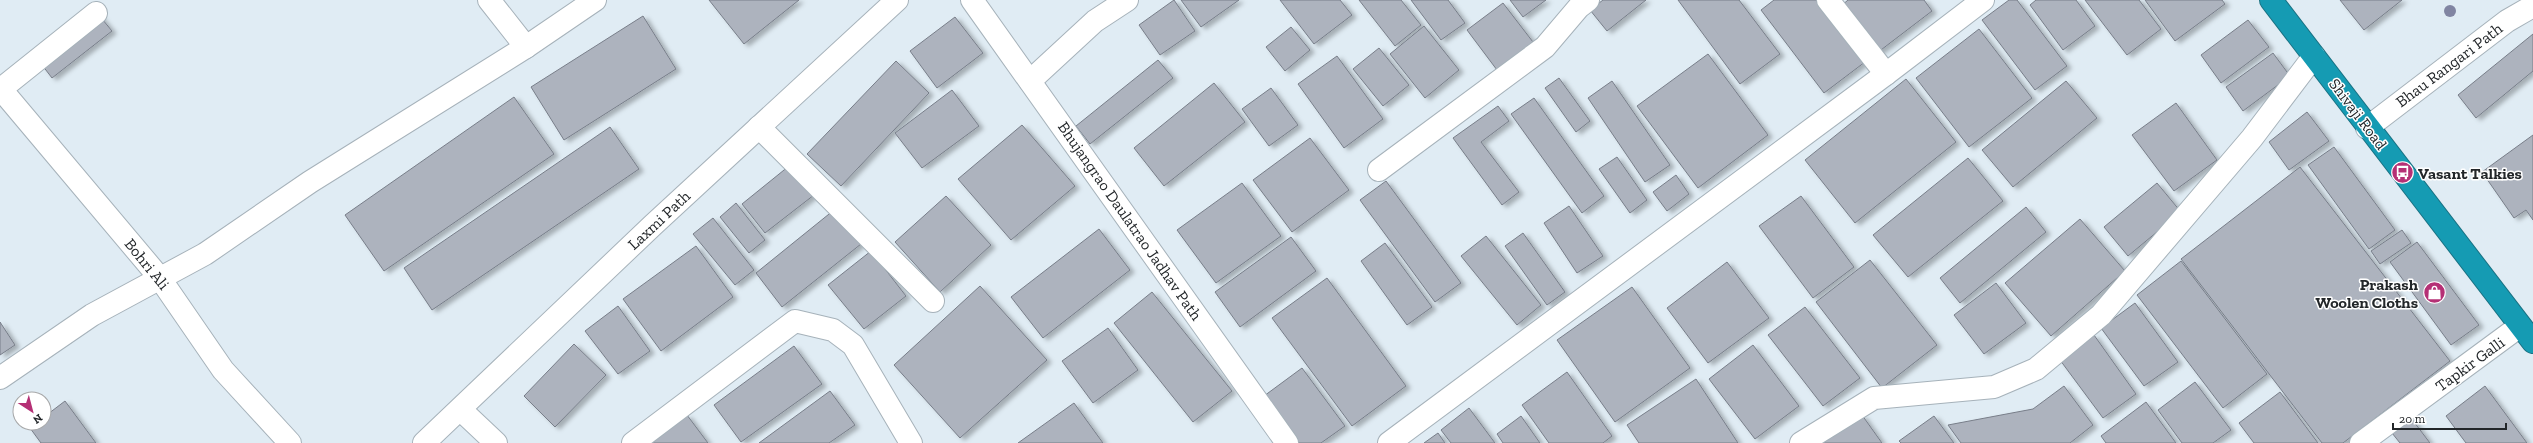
<svg xmlns="http://www.w3.org/2000/svg" width="2533" height="443" viewBox="0 0 2533 443" font-family="'Zilla Slab',serif">
  <defs>
    <filter id="shadow"><feDropShadow dx="4.5" dy="2.5" stdDeviation="2" flood-color="#0004"/></filter>
  </defs>
  <rect width="100%" height="100%" fill="#e0ecf4"/>
  <g fill="#adb3be" stroke="#787e89" filter="url(#shadow)">
    <path d="M 709,0 L 799,0 L 744,44 Z"/>
    <path d="M 1174,0 L 1195,31 L 1160,55 L 1139,25 Z"/>
    <path d="M 1181,0 L 1239,0 L 1201,27 Z"/>
    <path d="M 1280,0 L 1340,0 L 1352,15 L 1314,44 Z"/>
    <path d="M 1359,0 L 1401,0 L 1421,25 L 1395,46 Z"/>
    <path d="M 1411,0 L 1448,0 L 1465,23 L 1441,40 Z"/>
    <path d="M 1510,0 L 1546,0 L 1523,17 Z"/>
    <path d="M 1603,0 L 1646,0 L 1607,31 L 1590,10 Z"/>
    <path d="M 1678,0 L 1739,0 L 1780,54 L 1740,84 Z"/>
    <path d="M 1774,0 L 1817,0 L 1865,62 L 1824,93 L 1761,10 Z"/>
    <path d="M 1848,0 L 1924,0 L 1932,11 L 1877,53 L 1841,6 Z"/>
    <path d="M 2009,0 L 2017,0 L 2067,66 L 2035,90 L 1982,20 Z"/>
    <path d="M 2036,0 L 2076,0 L 2095,26 L 2063,50 L 2030,5 Z"/>
    <path d="M 2085,0 L 2139,0 L 2161,29 L 2127,55 Z"/>
    <path d="M 2145,0 L 2222,0 L 2225,4 L 2175,41 Z"/>
    <path d="M 2340,0 L 2402,0 L 2364,30 Z"/>
    <path d="M 1503,3 L 1533,42 L 1497,70 L 1467,30 Z"/>
    <path d="M 98,14 L 112,31 L 52,78 L 39,61 Z"/>
    <path d="M 643,16 L 676,69 L 564,140 L 531,87 Z"/>
    <path d="M 955,17 L 983,53 L 937,88 L 910,51 Z"/>
    <path d="M 2248,20 L 2269,47 L 2221,83 L 2201,55 Z"/>
    <path d="M 1424,26 L 1459,70 L 1425,98 L 1390,54 Z"/>
    <path d="M 1291,27 L 1310,50 L 1285,71 L 1266,47 Z"/>
    <path d="M 1979,29 L 2032,98 L 1969,147 L 1916,78 Z"/>
    <path d="M 2533,34 L 2533,71 L 2476,118 L 2458,95 Z"/>
    <path d="M 1379,48 L 1409,85 L 1383,106 L 1353,69 Z"/>
    <path d="M 2273,53 L 2290,76 L 2243,111 L 2226,87 Z"/>
    <path d="M 1708,54 L 1768,135 L 1698,188 L 1637,106 Z"/>
    <path d="M 1337,56 L 1383,119 L 1344,148 L 1298,84 Z"/>
    <path d="M 1158,60 L 1173,78 L 1090,144 L 1076,126 Z"/>
    <path d="M 896,61 L 929,93 L 841,186 L 807,154 Z"/>
    <path d="M 1559,78 L 1590,121 L 1576,132 L 1545,88 Z"/>
    <path d="M 1906,79 L 1956,142 L 1855,223 L 1805,160 Z"/>
    <path d="M 1612,81 L 1670,165 L 1645,182 L 1588,98 Z"/>
    <path d="M 2066,81 L 2097,118 L 2013,187 L 1982,150 Z"/>
    <path d="M 1214,83 L 1245,122 L 1164,186 L 1134,148 Z"/>
    <path d="M 1271,88 L 1298,125 L 1269,146 L 1242,109 Z"/>
    <path d="M 952,90 L 979,126 L 922,168 L 895,133 Z"/>
    <path d="M 514,97 L 554,154 L 384,271 L 345,215 Z"/>
    <path d="M 1534,98 L 1604,196 L 1582,213 L 1511,114 Z"/>
    <path d="M 2176,103 L 2217,160 L 2174,191 L 2132,135 Z"/>
    <path d="M 1498,106 L 1509,121 L 1481,142 L 1519,192 L 1502,205 L 1453,138 Z"/>
    <path d="M 2307,112 L 2329,141 L 2289,170 L 2269,142 Z"/>
    <path d="M 1022,125 L 1075,186 L 1011,240 L 958,179 Z"/>
    <path d="M 610,127 L 639,169 L 432,310 L 404,268 Z"/>
    <path d="M 2533,135 L 2533,220 L 2526,210 L 2514,218 L 2482,172 Z"/>
    <path d="M 1310,138 L 1349,190 L 1292,232 L 1253,180 Z"/>
    <path d="M 2334,147 L 2395,230 L 2369,249 L 2308,165 Z"/>
    <path d="M 1617,157 L 1647,200 L 1630,213 L 1599,169 Z"/>
    <path d="M 1968,158 L 2003,201 L 1908,277 L 1873,235 Z"/>
    <path d="M 789,166 L 814,195 L 765,233 L 742,204 Z"/>
    <path d="M 2300,167 L 2450,361 L 2343,443 L 2322,443 L 2181,259 Z"/>
    <path d="M 1676,175 L 1689,194 L 1667,211 L 1653,192 Z"/>
    <path d="M 1386,181 L 1461,283 L 1435,302 L 1360,200 Z"/>
    <path d="M 1242,183 L 1281,236 L 1216,283 L 1177,230 Z"/>
    <path d="M 2157,183 L 2181,212 L 2128,256 L 2104,227 Z"/>
    <path d="M 946,196 L 991,245 L 940,292 L 895,242 Z"/>
    <path d="M 1801,196 L 1854,267 L 1813,298 L 1759,226 Z"/>
    <path d="M 736,203 L 765,240 L 749,253 L 720,217 Z"/>
    <path d="M 1569,206 L 1603,256 L 1577,273 L 1544,223 Z"/>
    <path d="M 2026,207 L 2046,232 L 1960,303 L 1940,278 Z"/>
    <path d="M 834,210 L 861,244 L 782,307 L 756,273 Z"/>
    <path d="M 713,218 L 754,270 L 735,285 L 693,234 Z"/>
    <path d="M 2080,219 L 2125,271 L 2051,336 L 2005,283 Z"/>
    <path d="M 1099,229 L 1130,270 L 1043,338 L 1011,297 Z"/>
    <path d="M 2402,230 L 2411,243 L 2380,264 L 2371,251 Z"/>
    <path d="M 1523,233 L 1565,292 L 1547,305 L 1505,246 Z"/>
    <path d="M 1486,236 L 1541,305 L 1517,325 L 1461,256 Z"/>
    <path d="M 1291,237 L 1316,271 L 1240,327 L 1215,292 Z"/>
    <path d="M 2417,242 L 2479,325 L 2451,345 L 2390,262 Z"/>
    <path d="M 1385,243 L 1432,307 L 1407,325 L 1361,261 Z"/>
    <path d="M 696,246 L 733,297 L 661,351 L 623,299 Z"/>
    <path d="M 871,251 L 906,296 L 864,329 L 828,285 Z"/>
    <path d="M 1870,260 L 1937,345 L 1882,388 L 1816,302 Z"/>
    <path d="M 2181,261 L 2267,374 L 2223,408 L 2137,295 Z"/>
    <path d="M 1727,262 L 1769,318 L 1708,363 L 1667,308 Z"/>
    <path d="M 1327,278 L 1406,386 L 1352,426 L 1272,318 Z"/>
    <path d="M 1996,283 L 2026,323 L 1984,354 L 1954,315 Z"/>
    <path d="M 980,286 L 1047,360 L 960,438 L 894,365 Z"/>
    <path d="M 1632,287 L 1690,368 L 1615,422 L 1557,340 Z"/>
    <path d="M 1152,292 L 1232,391 L 1193,422 L 1114,323 Z"/>
    <path d="M 2135,303 L 2178,362 L 2144,386 L 2101,328 Z"/>
    <path d="M 618,306 L 650,351 L 618,374 L 585,331 Z"/>
    <path d="M 1805,307 L 1860,378 L 1823,406 L 1768,335 Z"/>
    <path d="M 0,322 L 15,345 L 0,355 Z"/>
    <path d="M 1108,328 L 1138,370 L 1093,403 L 1062,361 Z"/>
    <path d="M 2094,335 L 2136,394 L 2103,418 L 2060,360 Z"/>
    <path d="M 574,344 L 606,375 L 555,427 L 524,396 Z"/>
    <path d="M 1753,345 L 1799,406 L 1755,439 L 1709,379 Z"/>
    <path d="M 794,346 L 822,384 L 741,442 L 714,405 Z"/>
    <path d="M 1302,368 L 1345,426 L 1321,443 L 1298,443 L 1264,396 Z"/>
    <path d="M 1567,372 L 1612,436 L 1603,443 L 1549,443 L 1522,405 Z"/>
    <path d="M 1696,379 L 1738,443 L 1639,443 L 1627,425 Z"/>
    <path d="M 2195,382 L 2231,430 L 2213,443 L 2182,443 L 2158,410 Z"/>
    <path d="M 2064,386 L 2093,425 L 2070,443 L 1961,443 L 1948,425 L 2033,409 Z"/>
    <path d="M 2485,386 L 2527,443 L 2466,443 L 2446,416 Z"/>
    <path d="M 830,391 L 855,425 L 829,443 L 759,443 Z"/>
    <path d="M 2280,392 L 2318,443 L 2254,443 L 2239,423 Z"/>
    <path d="M 65,401 L 96,443 L 41,443 L 30,428 L 36,423 L 44,423 L 44,417 Z"/>
    <path d="M 2146,402 L 2176,443 L 2106,443 L 2101,436 Z"/>
    <path d="M 1074,403 L 1103,443 L 1018,443 Z"/>
    <path d="M 1469,408 L 1495,443 L 1451,443 L 1441,430 Z"/>
    <path d="M 687,415 L 708,443 L 648,443 Z"/>
    <path d="M 1862,415 L 1882,443 L 1822,443 Z"/>
    <path d="M 1521,416 L 1540,443 L 1503,443 L 1497,434 Z"/>
    <path d="M 1934,416 L 1954,443 L 1901,443 L 1899,441 Z"/>
    <path d="M 2411,418 L 2430,443 L 2400,443 L 2392,433 Z"/>
    <path d="M 1438,433 L 1445,443 L 1424,443 Z"/>
  </g>
  <g fill="none" stroke-linecap="round" stroke-linejoin="round">
    <defs>
      <g id="minor">
        <path d="M 489,0 L 526,47"/>
        <path d="M 972,0 L 1287,443"/>
        <path d="M 1828,0 L 1886,74"/>
        <path d="M 1030,81 L 1095,21 L 1127,0"/>
        <path d="M 0,88 L 159,277 L 223,370 L 290,443"/>
        <path d="M 1,89 L 96,13"/>
        <path d="M 759,127 L 933,301"/>
        <path d="M 2367,128 L 2507,21 L 2533,6"/>
        <path d="M 1379,170 L 1545,47 L 1579,7 L 1588,0"/>
        <path d="M 0,378 L 92,315 L 205,254 L 310,182 L 526,47 L 595,0"/>
        <path d="M 461,410 L 496,443"/>
        <path d="M 424,443 L 653,225 L 897,0"/>
        <path d="M 633,443 L 795,321 L 833,330 L 853,345 L 911,443"/>
        <path d="M 1389,443 L 1886,74 L 1983,0"/>
        <path d="M 1801,443 L 1874,398 L 1994,387 L 2036,369 L 2101,315 L 2252,138 L 2314,56"/>
        <path d="M 2361,443 L 2520,326"/>
      </g>
      <path id="highway" d="M 2271,0 L 2533,342"/>
    </defs>
    <use href="#minor" stroke="#a6b2ba" stroke-width="24"/>
    <use href="#highway" stroke="#1a7283" stroke-width="24"/>
    <use href="#minor" stroke="#fff" stroke-width="22"/>
    <use href="#highway" stroke="#159bb3" stroke-width="22"/>
  </g>
  <circle fill="#8185a2" cx="2450" cy="11" r="6"/>
  <defs>
    <symbol id="bus-disc" viewBox="-11 -11 22 22"><circle r="9.5" fill="#b53075" stroke="#fff"/><path d="M-5-6H5V4H4V6H2V4H-2V6H-4V4H-5ZM-3.5-4V0h7V-4ZM-3.5 1.2v1.5H-2V1.2ZM2 1.2v1.5H3.5V1.2Z" fill="#fff"/></symbol>
    <symbol id="shop-disc" viewBox="-11 -11 22 22"><circle r="9.5" fill="#b53075" stroke="#fff"/><path d="M-5-2.5h2.3a2.7 3.5 0 0 1 5.4 0H5L5.5 6h-11ZM-1.5-2.5h3a1.5 2.3 0 0 0-3 0Z" fill="#fff"/></symbol>
  </defs>
  <g fill-rule="evenodd">
    <use href="#bus-disc" x="2390" y="160" width="25" height="25"/>
    <use href="#shop-disc" x="2422" y="280" width="25" height="25"/>
  </g>
  <g text-anchor="middle" dominant-baseline="central" stroke-width="3" stroke-linejoin="round" paint-order="stroke">
    <g font-size="16" fill="#222629" stroke="#fff">
      <text transform="translate(2449 65) rotate(-37)">Bhau Rangari Path</text>
      <text transform="translate(2358 114) rotate(53)">Shivaji Road</text>
      <text transform="translate(659 220) rotate(-43)">Laxmi Path</text>
      <text transform="translate(1130 221) rotate(55)">Bhujangrao Daulatrao Jadhav Path</text>
      <text transform="translate(147 264) rotate(51)">Bohri Ali</text>
      <text transform="translate(2470 364) rotate(-36)">Tapkir Galli</text>
    </g>
    <g font-size="16" font-weight="bold" fill="#222629" stroke="#fff" text-anchor="start">
      <text x="2418" y="173">Vasant Talkies</text>
      <text x="2418" y="284" text-anchor="end">Prakash<tspan x="2418" dy="18">Woolen Cloths</tspan></text>
    </g>
  </g>
  <g transform="translate(32 411) rotate(144)"><circle r="19" fill="#ffffff" stroke="#a7a8a9"/>
  <path d="M0-3L7 15L0 10L-7 15Z" fill="#b53075"/>
  <text y="-6" font-size="11" font-weight="bold" text-anchor="middle" fill="#222629">N</text>
  </g>
  <path d="M2393 423v6h113v-6" fill="none" stroke="#222629" stroke-width="2"/>
  <text x="2399" y="423" font-size="12" fill="#222629" stroke="#ffffff" stroke-width="3" paint-order="stroke">20 m</text>
</svg>
